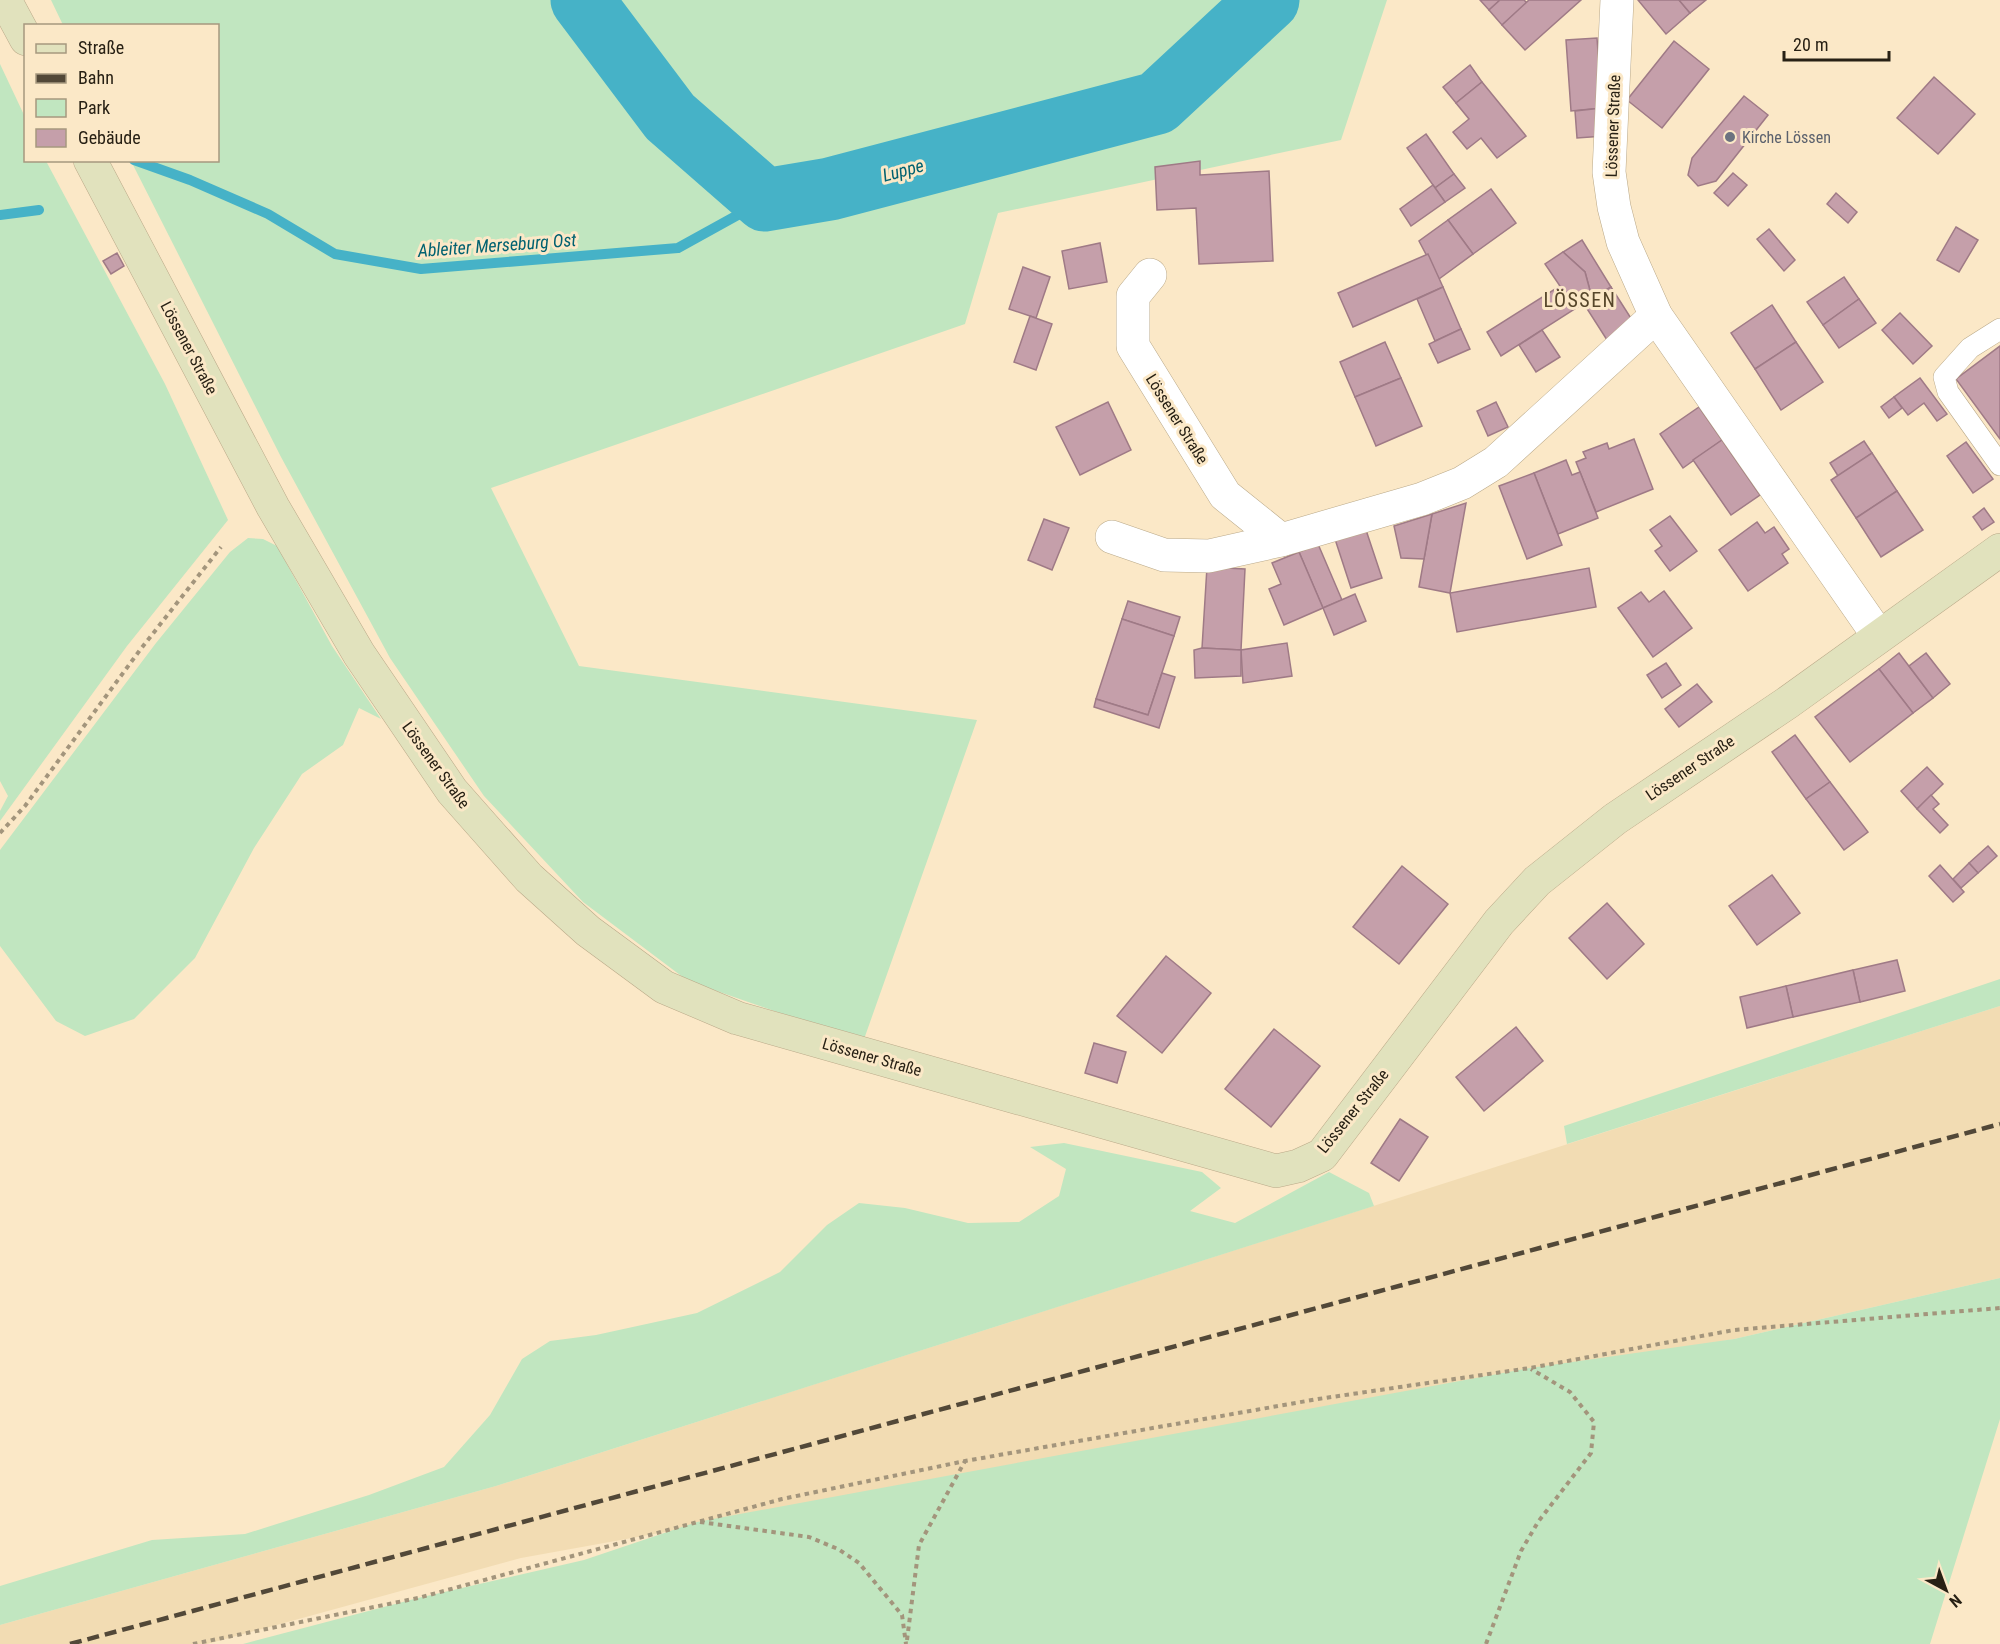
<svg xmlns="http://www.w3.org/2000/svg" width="2000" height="1644" viewBox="0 0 2000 1644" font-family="'Roboto Condensed',sans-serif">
  <rect width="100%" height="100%" fill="#fbe8c7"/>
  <path fill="#f2dcb3" d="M 2000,1006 L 2000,1278 L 1734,1339 L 521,1558 L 207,1644 L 0,1644 L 0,1625 L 496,1486 Z"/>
  <g fill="#c1e6c0">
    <path d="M 51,0 L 1387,0 L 1341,140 L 998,213 L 965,324 L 491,488 L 579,666 L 977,720 L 863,1042 L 688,981 L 583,902 L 484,796 L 390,658 L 281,457 L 131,161 L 218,160 L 218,26 L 63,25 Z"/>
    <path d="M 0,64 L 25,117 L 26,160 L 46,161 L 165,384 L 228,520 L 127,646 L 0,821 L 0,811 L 8,796 L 0,781 Z"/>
    <path d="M 248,538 L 263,539 L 277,546 L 332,646 L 381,719 L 359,708 L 343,745 L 302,774 L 254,848 L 195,958 L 134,1019 L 85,1036 L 56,1021 L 0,946 L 0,850 L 156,643 L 230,552 Z"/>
    <path d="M 2000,979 L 2000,1006 L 1567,1144 L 1564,1126 Z"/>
    <path d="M 1064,1143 L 1202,1172 L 1221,1188 L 1190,1211 L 1235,1223 L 1329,1172 L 1369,1193 L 1374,1206 L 496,1486 L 0,1625 L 0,1586 L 152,1540 L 245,1534 L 369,1495 L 444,1467 L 490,1415 L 522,1359 L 550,1341 L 596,1335 L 697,1313 L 780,1272 L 827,1225 L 859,1203 L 905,1208 L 968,1223 L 1019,1222 L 1059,1196 L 1066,1169 L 1030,1147 Z"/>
    <path d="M 2000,1278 L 2000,1419 L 1930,1644 L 243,1644 L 418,1598 L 584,1560 L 697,1522 L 1530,1368 L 1734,1339 Z"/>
  </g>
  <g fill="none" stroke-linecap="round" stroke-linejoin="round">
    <g stroke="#46b2c7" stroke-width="10">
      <path d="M 134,160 L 190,180 L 268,214 L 335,254 L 421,269 L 678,248 L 765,200"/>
      <path d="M 0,215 L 39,210"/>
    </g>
    <path stroke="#46b2c7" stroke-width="63" d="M 582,0 L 670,117 L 765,200 L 830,189 L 1157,103 L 1268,0"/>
  </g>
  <g fill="#c59faa" stroke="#9f7a86" stroke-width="1.5">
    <path d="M 1480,0 L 1500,0 L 1489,10 Z"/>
    <path d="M 1500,0 L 1524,0 L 1527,3 L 1502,25 L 1489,10 Z"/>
    <path d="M 1529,0 L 1581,0 L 1525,50 L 1502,25 Z"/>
    <path d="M 1638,0 L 1679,0 L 1690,13 L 1666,34 Z"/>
    <path d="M 1679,0 L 1706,0 L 1690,13 Z"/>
    <path d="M 1597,38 L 1602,108 L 1571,111 L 1566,40 Z"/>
    <path d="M 1674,41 L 1709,69 L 1662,128 L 1627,100 Z"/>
    <path d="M 1470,65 L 1482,82 L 1456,103 L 1443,87 Z"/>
    <path d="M 1934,77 L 1975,114 L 1938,154 L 1897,118 Z"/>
    <path d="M 1482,82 L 1526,136 L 1497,158 L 1481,138 L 1467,149 L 1453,132 L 1469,119 L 1456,103 Z"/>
    <path d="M 1744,96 L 1768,115 L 1716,181 L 1698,186 L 1688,175 L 1692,158 Z"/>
    <path d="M 1602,108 L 1604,136 L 1577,138 L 1575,111 Z"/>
    <path d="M 1426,134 L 1454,174 L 1435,188 L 1407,148 Z"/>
    <path d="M 1200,161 L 1200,175 L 1269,171 L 1273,261 L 1199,264 L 1196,208 L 1157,210 L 1155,167 Z"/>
    <path d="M 1733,173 L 1747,185 L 1728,206 L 1714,193 Z"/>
    <path d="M 1454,174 L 1465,188 L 1445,202 L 1435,188 Z"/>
    <path d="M 1433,185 L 1445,202 L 1411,226 L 1400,209 Z"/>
    <path d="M 1491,189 L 1516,223 L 1473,254 L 1448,220 Z"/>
    <path d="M 1836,193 L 1857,212 L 1848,223 L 1827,204 Z"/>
    <path d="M 1448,220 L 1473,254 L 1439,279 L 1419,241 Z"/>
    <path d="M 1956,227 L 1978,240 L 1959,272 L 1937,260 Z"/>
    <path d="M 1769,229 L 1795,260 L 1784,271 L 1757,239 Z"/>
    <path d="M 1582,240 L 1611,287 L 1592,298 L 1585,272 L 1563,252 Z"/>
    <path d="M 1100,243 L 1107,282 L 1069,289 L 1062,251 Z"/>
    <path d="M 1563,252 L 1585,272 L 1592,298 L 1501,356 L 1487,332 L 1560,286 L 1545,264 Z"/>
    <path d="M 117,253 L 124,266 L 111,274 L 103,261 Z"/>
    <path d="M 1428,254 L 1443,287 L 1353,327 L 1338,293 Z"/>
    <path d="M 1023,267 L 1050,277 L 1036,318 L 1009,309 Z"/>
    <path d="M 1844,277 L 1859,299 L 1823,325 L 1807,302 Z"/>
    <path d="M 1443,287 L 1461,329 L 1435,341 L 1417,299 Z"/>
    <path d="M 1611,287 L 1634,323 L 1607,340 L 1584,304 Z"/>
    <path d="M 1859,299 L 1876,323 L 1839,348 L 1823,325 Z"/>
    <path d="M 1772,305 L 1796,342 L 1755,369 L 1731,333 Z"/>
    <path d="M 1900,313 L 1932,346 L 1913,364 L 1882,330 Z"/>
    <path d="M 1030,316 L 1052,324 L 1036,370 L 1014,362 Z"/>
    <path d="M 1461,329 L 1470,349 L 1438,363 L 1429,344 Z"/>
    <path d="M 1542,330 L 1560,357 L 1536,372 L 1519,345 Z"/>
    <path d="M 1385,342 L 1401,378 L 1355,397 L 1340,362 Z"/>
    <path d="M 1796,342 L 1823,382 L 1781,410 L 1755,369 Z"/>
    <path d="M 2000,346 L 2000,439 L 1956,379 Z"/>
    <path d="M 1401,378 L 1422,426 L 1376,446 L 1355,397 Z"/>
    <path d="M 1920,378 L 1947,414 L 1937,421 L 1924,403 L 1908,415 L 1894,397 Z"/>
    <path d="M 1894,397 L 1902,408 L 1889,418 L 1881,407 Z"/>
    <path d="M 1108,402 L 1131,450 L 1080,475 L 1056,427 Z"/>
    <path d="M 1496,402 L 1508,427 L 1488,436 L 1477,411 Z"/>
    <path d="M 1699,407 L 1722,440 L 1683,468 L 1660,434 Z"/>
    <path d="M 1634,439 L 1653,489 L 1596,512 L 1576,462 L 1586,458 L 1583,452 L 1607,443 L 1609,449 Z"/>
    <path d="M 1722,440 L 1760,495 L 1731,515 L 1693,460 Z"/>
    <path d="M 1864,441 L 1872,453 L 1838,476 L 1830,463 Z"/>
    <path d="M 1966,442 L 1993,479 L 1973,493 L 1947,456 Z"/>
    <path d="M 1872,453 L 1897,491 L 1856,518 L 1831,480 Z"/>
    <path d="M 1566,460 L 1572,475 L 1580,472 L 1598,518 L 1558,534 L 1534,473 Z"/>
    <path d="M 1534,473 L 1562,545 L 1527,559 L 1499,486 Z"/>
    <path d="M 1897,491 L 1923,530 L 1881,557 L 1856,518 Z"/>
    <path d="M 1466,503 L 1450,593 L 1419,587 L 1432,514 Z"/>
    <path d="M 1984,508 L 1994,522 L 1982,530 L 1973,517 Z"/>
    <path d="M 1432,514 L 1424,559 L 1401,558 L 1394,526 Z"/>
    <path d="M 1670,516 L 1697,551 L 1670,571 L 1655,551 L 1662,546 L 1650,530 Z"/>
    <path d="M 1044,519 L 1069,528 L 1052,570 L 1028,560 Z"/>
    <path d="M 1757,522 L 1765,533 L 1774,527 L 1789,549 L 1782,554 L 1788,563 L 1748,591 L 1719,550 Z"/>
    <path d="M 1365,527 L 1382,578 L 1351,588 L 1334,536 Z"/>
    <path d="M 1318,544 L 1342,600 L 1323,608 L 1299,552 Z"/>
    <path d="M 1299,552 L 1323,608 L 1284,625 L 1269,589 L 1281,584 L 1272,563 Z"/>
    <path d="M 1207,567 L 1245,569 L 1241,650 L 1202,648 Z"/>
    <path d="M 1589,568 L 1596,607 L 1457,632 L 1450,593 Z"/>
    <path d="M 1664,591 L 1692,628 L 1653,657 L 1618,608 L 1641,592 L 1649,602 Z"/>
    <path d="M 1355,594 L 1366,621 L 1334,635 L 1323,608 Z"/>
    <path d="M 1128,601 L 1180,617 L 1174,636 L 1122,619 Z"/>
    <path d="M 1122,619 L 1174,636 L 1148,715 L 1096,699 Z"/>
    <path d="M 1287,643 L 1292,676 L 1243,683 L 1241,650 Z"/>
    <path d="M 1202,648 L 1241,650 L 1241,676 L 1195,678 L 1194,650 Z"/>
    <path d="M 1899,653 L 1933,698 L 1913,713 L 1879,669 Z"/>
    <path d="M 1926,653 L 1950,684 L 1933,698 L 1909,666 Z"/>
    <path d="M 1666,663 L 1681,685 L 1662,698 L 1647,675 Z"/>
    <path d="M 1879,669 L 1913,713 L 1850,762 L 1815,717 Z"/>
    <path d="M 1162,673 L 1175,677 L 1159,728 L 1094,707 L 1096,699 L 1148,715 Z"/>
    <path d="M 1697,684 L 1712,702 L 1679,727 L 1665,709 Z"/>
    <path d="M 1795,735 L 1830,782 L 1806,799 L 1772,752 Z"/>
    <path d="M 1927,767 L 1943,784 L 1917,809 L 1901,791 Z"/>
    <path d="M 1830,782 L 1868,832 L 1844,850 L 1806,799 Z"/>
    <path d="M 1931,795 L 1939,804 L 1933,809 L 1948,825 L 1940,833 L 1917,809 Z"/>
    <path d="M 1988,846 L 1997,856 L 1978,873 L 1969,863 Z"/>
    <path d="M 1969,863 L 1978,873 L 1961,888 L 1953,879 Z"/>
    <path d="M 1940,865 L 1964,892 L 1953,902 L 1929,876 Z"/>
    <path d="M 1402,866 L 1448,904 L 1399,964 L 1353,927 Z"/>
    <path d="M 1772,875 L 1800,913 L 1757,945 L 1729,906 Z"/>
    <path d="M 1607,903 L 1644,944 L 1607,979 L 1569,938 Z"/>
    <path d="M 1166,956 L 1211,993 L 1162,1053 L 1117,1016 Z"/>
    <path d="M 1897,960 L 1905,991 L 1860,1002 L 1853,970 Z"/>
    <path d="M 1853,970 L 1860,1002 L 1793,1017 L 1786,986 Z"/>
    <path d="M 1786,986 L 1793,1017 L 1747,1028 L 1740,997 Z"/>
    <path d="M 1516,1027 L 1543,1061 L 1484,1111 L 1456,1077 Z"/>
    <path d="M 1274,1029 L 1320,1066 L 1271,1127 L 1225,1089 Z"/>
    <path d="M 1094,1043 L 1126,1052 L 1117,1083 L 1085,1073 Z"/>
    <path d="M 1400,1119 L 1428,1137 L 1399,1181 L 1371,1163 Z"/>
  </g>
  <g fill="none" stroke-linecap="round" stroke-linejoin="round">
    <defs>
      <path id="lane" d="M 2000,329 L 1970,348 L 1944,377 L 1948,392 L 2000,465"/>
      <g id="street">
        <path d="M 1617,0 L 1609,172 L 1614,207 L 1623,242 L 1656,316 L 1878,635"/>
        <path d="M 1150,275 L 1133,296 L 1133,346 L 1225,495 L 1281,540 L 1422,499 L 1462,483 L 1496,462 L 1656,316"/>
        <path d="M 1112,537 L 1164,555 L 1209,556 L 1281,540"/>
      </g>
      <g id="secondary">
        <path d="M 5,0 L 26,39"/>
        <path d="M 90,160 L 273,507 L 359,654 L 452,791 L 529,878 L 588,931 L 664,987 L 737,1018 L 1276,1171 L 1298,1166 L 1322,1155 L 1499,922 L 1537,881 L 1615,819 L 1787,703 L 2000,550"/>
      </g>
    </defs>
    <use href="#lane" stroke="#baa989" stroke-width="22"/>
    <use href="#street" stroke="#baa989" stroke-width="34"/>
    <use href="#secondary" stroke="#baa989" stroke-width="34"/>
    <g stroke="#a3957c" stroke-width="4" stroke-dasharray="4.5 4.5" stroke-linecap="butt">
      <path d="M 0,833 L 25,806 L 140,650 L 221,547"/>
      <path d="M 700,1522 L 809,1537 L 838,1549 L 859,1563 L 902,1615 L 906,1644"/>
      <path d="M 907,1640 L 919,1545 L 965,1461"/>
      <path d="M 193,1644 L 418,1598 L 782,1499 L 965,1461 L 1318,1399 L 1530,1368 L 1734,1330 L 2000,1308"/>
      <path d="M 1486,1644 L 1521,1551 L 1538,1522 L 1591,1453 L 1594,1422 L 1570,1392 L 1531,1369"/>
    </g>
    <use href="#lane" stroke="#fff" stroke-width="21"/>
    <use href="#street" stroke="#fff" stroke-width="33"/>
    <use href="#secondary" stroke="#e1e2bd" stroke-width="33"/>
    <path stroke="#524838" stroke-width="4.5" stroke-dasharray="12 6" stroke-linecap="butt" d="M 70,1644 L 2000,1124"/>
  </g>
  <circle fill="#6b7280" stroke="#fbe8c7" stroke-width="2" cx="1730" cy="137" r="6"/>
  <g text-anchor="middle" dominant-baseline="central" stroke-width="6" stroke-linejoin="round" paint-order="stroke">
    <g font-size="16" fill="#272014" stroke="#fbe8c7">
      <text transform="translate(1613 126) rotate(-88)">Lössener Straße</text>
      <text transform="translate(189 348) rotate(62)">Lössener Straße</text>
      <text transform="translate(1177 419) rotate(58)">Lössener Straße</text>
      <text transform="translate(436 765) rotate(54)">Lössener Straße</text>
      <text transform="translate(1690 768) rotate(-34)">Lössener Straße</text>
      <text transform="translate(872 1057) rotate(16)">Lössener Straße</text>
      <text transform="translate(1353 1111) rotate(-51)">Lössener Straße</text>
    </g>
    <g font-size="16" fill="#5b616d" stroke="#fbe8c7" text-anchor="start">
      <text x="1742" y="137">Kirche Lössen</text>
    </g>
    <g font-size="18" font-style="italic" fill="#016170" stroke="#fbe8c7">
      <text transform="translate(903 170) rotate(-15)">Luppe</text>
      <text transform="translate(497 245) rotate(-4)">Ableiter Merseburg Ost</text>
    </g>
    <g font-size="20" letter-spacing="1.5" fill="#56462a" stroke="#fbe8c7">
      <text x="1580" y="300">LÖSSEN</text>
    </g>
  </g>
  <rect x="24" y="24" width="195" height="138" fill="#fbe8c7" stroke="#a6987f" stroke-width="1.5"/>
  <rect x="36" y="44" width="30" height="9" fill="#e1e2bd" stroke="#a6987f" stroke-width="1.5"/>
  <text x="78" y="54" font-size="18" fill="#272014">Straße</text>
  <rect x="36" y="74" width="30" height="9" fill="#524838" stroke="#a6987f" stroke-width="1.5"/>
  <text x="78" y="84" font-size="18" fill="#272014">Bahn</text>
  <rect x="36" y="99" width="30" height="18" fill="#c1e6c0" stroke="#a6987f" stroke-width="1.5"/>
  <text x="78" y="114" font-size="18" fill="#272014">Park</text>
  <rect x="36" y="129" width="30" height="18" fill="#c59faa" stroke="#a6987f" stroke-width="1.5"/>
  <text x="78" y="144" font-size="18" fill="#272014">Gebäude</text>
  <g transform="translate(1946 1590) rotate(139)" stroke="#fbe8c7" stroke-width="4.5" paint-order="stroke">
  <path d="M0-4.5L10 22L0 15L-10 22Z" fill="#272014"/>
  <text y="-9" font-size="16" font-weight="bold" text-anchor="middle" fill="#272014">N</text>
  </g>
  <path d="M1784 51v9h105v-9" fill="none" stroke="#272014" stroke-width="3"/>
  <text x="1793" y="51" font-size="18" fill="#272014" stroke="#fbe8c7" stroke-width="4.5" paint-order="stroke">20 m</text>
</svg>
